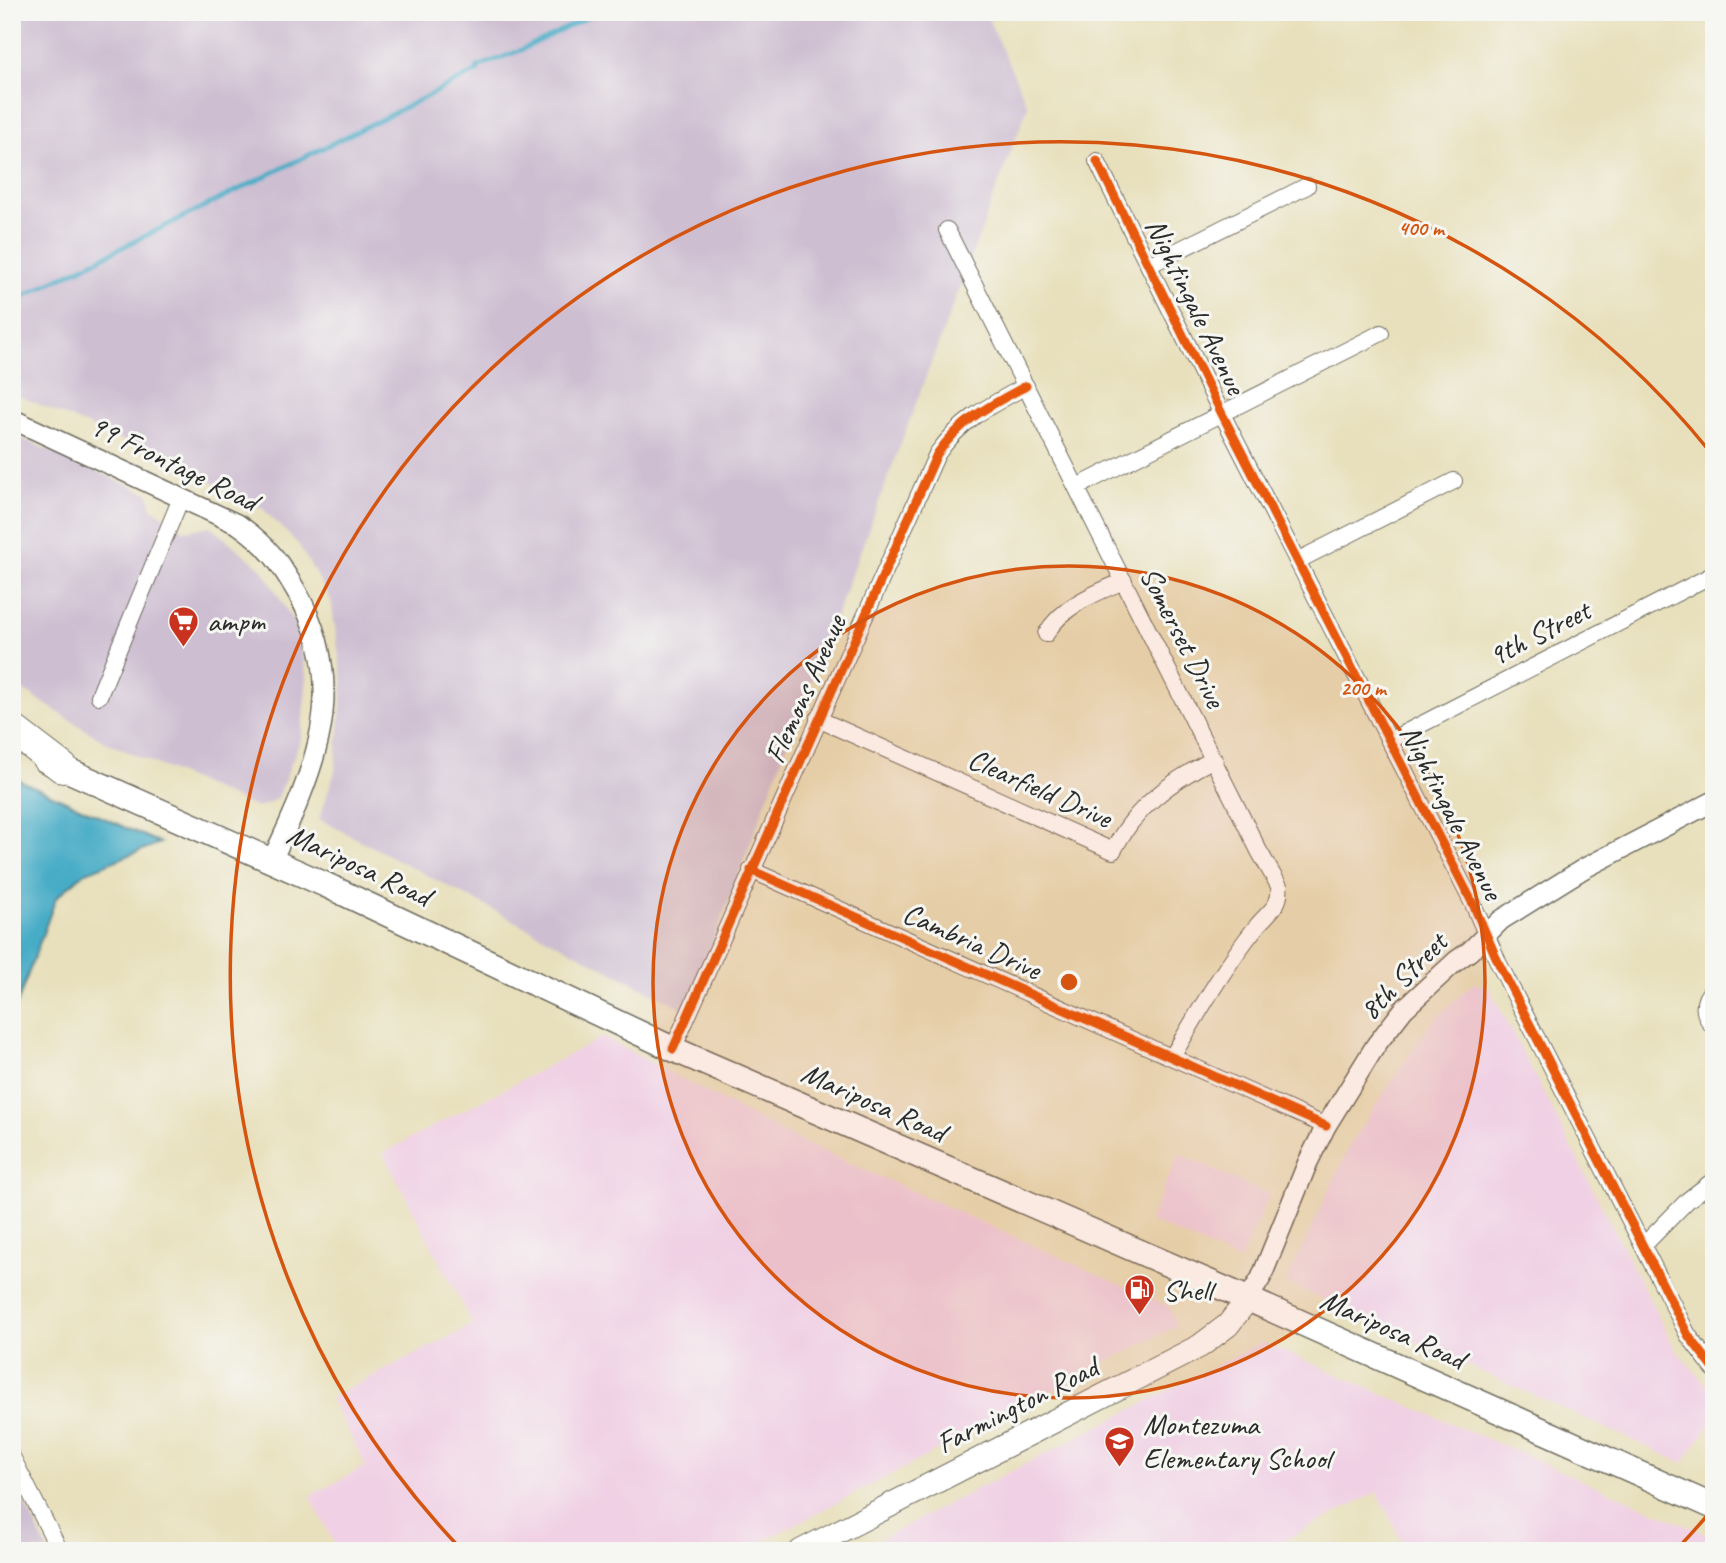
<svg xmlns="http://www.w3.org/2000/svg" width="1726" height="1563" viewBox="0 0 1726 1563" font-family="Caveat,sans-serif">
  <rect width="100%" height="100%" fill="#f6f6f2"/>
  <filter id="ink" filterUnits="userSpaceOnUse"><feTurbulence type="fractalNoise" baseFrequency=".0143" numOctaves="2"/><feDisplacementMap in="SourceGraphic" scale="14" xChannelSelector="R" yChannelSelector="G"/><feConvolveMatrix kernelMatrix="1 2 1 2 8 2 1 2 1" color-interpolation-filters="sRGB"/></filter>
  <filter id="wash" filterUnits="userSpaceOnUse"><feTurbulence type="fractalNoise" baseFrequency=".00686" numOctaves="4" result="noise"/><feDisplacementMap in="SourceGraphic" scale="28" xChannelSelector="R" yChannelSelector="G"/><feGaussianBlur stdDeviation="1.57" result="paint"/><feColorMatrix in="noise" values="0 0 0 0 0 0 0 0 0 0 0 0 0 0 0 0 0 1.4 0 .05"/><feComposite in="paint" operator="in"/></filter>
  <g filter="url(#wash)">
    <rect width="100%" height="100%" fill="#e8e0bc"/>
    <g fill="#f0d0e4">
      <path d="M 1473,983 L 1489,987 L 1675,1349 L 1714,1394 L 1714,1419 L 1683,1463 L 1286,1283 L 1351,1143 L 1431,1023 Z"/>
      <path d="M 603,1037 L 787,1135 L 1170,1307 L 1176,1326 L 744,1551 L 338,1551 L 310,1496 L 366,1466 L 330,1398 L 473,1325 L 383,1153 Z"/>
      <path d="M 1179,1154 L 1269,1195 L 1240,1261 L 1149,1221 Z"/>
      <path d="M 1262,1342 L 1714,1537 L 1714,1551 L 1407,1551 L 1377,1492 L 1264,1551 L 857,1551 Z"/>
    </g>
    <g fill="#cebed1">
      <path d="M 12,12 L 985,12 L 1028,106 L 687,1011 L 319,819 L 335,771 L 343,684 L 331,600 L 298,544 L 263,509 L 191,470 L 12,393 Z"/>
      <path d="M 12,434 L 149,494 L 152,508 L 185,531 L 210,526 L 263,570 L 295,624 L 307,677 L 301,739 L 277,799 L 257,808 L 103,741 L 12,683 Z"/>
      <path d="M 12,1478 L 48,1551 L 12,1551 Z"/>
    </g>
    <path fill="#46acc6" stroke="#386c78" stroke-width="2" d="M 12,777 L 160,843 L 84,873 L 56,898 L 12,1018 Z"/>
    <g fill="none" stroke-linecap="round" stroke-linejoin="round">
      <path stroke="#46acc6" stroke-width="4.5" d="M 12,302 L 478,71 L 477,67 L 519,51 L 598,12"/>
    </g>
  </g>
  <g filter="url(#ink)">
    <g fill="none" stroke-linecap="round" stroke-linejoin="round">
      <defs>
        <g id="minor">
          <path d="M 1097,161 L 1222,414 L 1473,904 L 1499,964 L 1670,1299 L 1688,1335 L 1714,1369"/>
          <path d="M 947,230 L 1259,851 L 1279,886 C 1282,906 1267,913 1256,927 C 1224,967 1198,1013 1172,1057"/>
          <path d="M 1149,265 L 1307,186"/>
          <path d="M 1077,487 L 1381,333"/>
          <path d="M 1297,561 L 1454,481"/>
          <path d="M 1046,634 C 1062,606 1095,593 1124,581"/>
          <path d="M 99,696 L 181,498"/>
          <path d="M 818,719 L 1113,851 C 1135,807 1171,781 1214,759"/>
          <path d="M 1389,741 L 1714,574"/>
          <path d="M 751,870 L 1326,1126"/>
          <path d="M 1714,988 C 1700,1001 1703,1015 1714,1028"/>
          <path d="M 673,1049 L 937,454 C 962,419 989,406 1026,386"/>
          <path d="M 1643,1246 L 1688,1200 L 1714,1180"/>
          <path d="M 12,1457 L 60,1551"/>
        </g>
        <g id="tertiary">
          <path d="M 12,419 L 239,525 C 269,546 280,563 298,594 C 351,689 314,771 272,860"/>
          <path d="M 1248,1299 L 1261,1278 L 1308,1162 L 1326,1126 L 1376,1045 L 1404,1009 L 1456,961 L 1470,951 L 1501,920 L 1583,869 L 1714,801"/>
        </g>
        <path id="secondary" d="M 801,1551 L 1200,1346 L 1228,1325 L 1248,1299"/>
        <path id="primary" d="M 45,760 L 326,885 L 673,1049 L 1248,1299 L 1714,1507"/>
        <path id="motorway" d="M 12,729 L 63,768"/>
      </defs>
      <use href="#minor" stroke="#6d6a5e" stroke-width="18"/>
      <use href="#tertiary" stroke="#6d6a5e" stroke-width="22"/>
      <use href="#secondary" stroke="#6d6a5e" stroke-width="25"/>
      <use href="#primary" stroke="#6d6a5e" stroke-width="27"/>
      <use href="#motorway" stroke="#6d6a5e" stroke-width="32"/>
      <use href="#minor" stroke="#fff" stroke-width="16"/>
      <use href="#tertiary" stroke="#fff" stroke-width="19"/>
      <use href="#secondary" stroke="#fff" stroke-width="23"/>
      <use href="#primary" stroke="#fff" stroke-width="24"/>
      <use href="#motorway" stroke="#fff" stroke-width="30"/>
      <defs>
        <g id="cycleway">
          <path d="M 1097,161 L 1222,414 L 1473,904 L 1499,964 L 1670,1299 L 1688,1335 L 1714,1369"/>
          <path d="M 751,870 L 1326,1126"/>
          <path d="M 673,1049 L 937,454 C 962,419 989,406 1026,386"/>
        </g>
      </defs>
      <use href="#cycleway" stroke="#f6f6f2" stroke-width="13"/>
      <use href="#cycleway" stroke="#e8590c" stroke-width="9"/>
    </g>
  </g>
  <circle cx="1069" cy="982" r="416" fill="#d5540f" fill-opacity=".12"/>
  <g fill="none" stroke="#d5540f" stroke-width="3.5">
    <circle cx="1069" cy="982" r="416"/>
    <path d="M1711 1511A832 832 0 0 1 1677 1549M461 1549A832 832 0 1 1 1711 453"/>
  </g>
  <defs>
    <symbol id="supermarket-pin" viewBox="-11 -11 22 30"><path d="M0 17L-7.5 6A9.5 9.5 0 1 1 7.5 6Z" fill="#c8321e" stroke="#f6f6f2"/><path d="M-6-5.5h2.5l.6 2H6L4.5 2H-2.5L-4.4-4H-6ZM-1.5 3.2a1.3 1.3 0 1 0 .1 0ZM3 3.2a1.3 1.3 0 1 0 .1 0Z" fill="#fff"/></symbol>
    <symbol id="fuel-pin" viewBox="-11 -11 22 30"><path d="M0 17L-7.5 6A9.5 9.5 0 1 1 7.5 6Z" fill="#c8321e" stroke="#f6f6f2"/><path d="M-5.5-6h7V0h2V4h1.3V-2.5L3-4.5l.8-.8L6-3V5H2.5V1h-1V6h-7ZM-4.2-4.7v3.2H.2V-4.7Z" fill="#fff"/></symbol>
    <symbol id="school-pin" viewBox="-11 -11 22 30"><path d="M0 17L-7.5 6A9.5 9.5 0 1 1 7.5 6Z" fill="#c8321e" stroke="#f6f6f2"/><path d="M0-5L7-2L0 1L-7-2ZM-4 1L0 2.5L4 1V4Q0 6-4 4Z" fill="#fff"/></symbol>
  </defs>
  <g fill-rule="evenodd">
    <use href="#supermarket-pin" x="166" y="604" width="35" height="47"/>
    <use href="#fuel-pin" x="1122" y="1272" width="35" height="47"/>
    <use href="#school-pin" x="1102" y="1424" width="35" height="47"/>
  </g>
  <g text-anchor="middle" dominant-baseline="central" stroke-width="6" stroke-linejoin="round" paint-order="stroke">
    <g font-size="30" fill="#2b2b2b" stroke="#f6f6f2">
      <text transform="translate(1196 306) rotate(64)">Nightingale Avenue</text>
      <text transform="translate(174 463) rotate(26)">99 Frontage Road</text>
      <text transform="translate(1539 633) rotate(-27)">9th Street</text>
      <text transform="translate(1183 637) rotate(63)">Somerset Drive</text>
      <text transform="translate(805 689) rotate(-66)">Flemons Avenue</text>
      <text transform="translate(1040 788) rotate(24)">Clearfield Drive</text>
      <text transform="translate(1452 812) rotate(63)">Nightingale Avenue</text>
      <text transform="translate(359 865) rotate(25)">Mariposa Road</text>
      <text transform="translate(972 941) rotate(24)">Cambria Drive</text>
      <text transform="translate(1403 976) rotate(-45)">8th Street</text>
      <text transform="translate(874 1102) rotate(24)">Mariposa Road</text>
      <text transform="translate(1393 1329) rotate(24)">Mariposa Road</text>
      <text transform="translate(1017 1405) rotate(-27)">Farmington Road</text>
    </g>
    <g font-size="30" fill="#2b2b2b" stroke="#f6f6f2" text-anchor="start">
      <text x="207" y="621">ampm</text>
      <text x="1163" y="1290">Shell</text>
      <text x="1143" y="1424">Montezuma<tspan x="1143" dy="34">Elementary School</tspan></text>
    </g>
  </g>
  <circle cx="1069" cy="982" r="10" fill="#d5540f" stroke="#f6f6f2" stroke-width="3.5"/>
  <g font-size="21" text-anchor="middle" font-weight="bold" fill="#d5540f" stroke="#f6f6f2" stroke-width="6" stroke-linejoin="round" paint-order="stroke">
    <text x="1421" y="235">400 m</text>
    <text x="1363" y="695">200 m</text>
  </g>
  <rect width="1726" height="1563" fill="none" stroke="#f6f6f2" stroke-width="42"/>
</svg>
